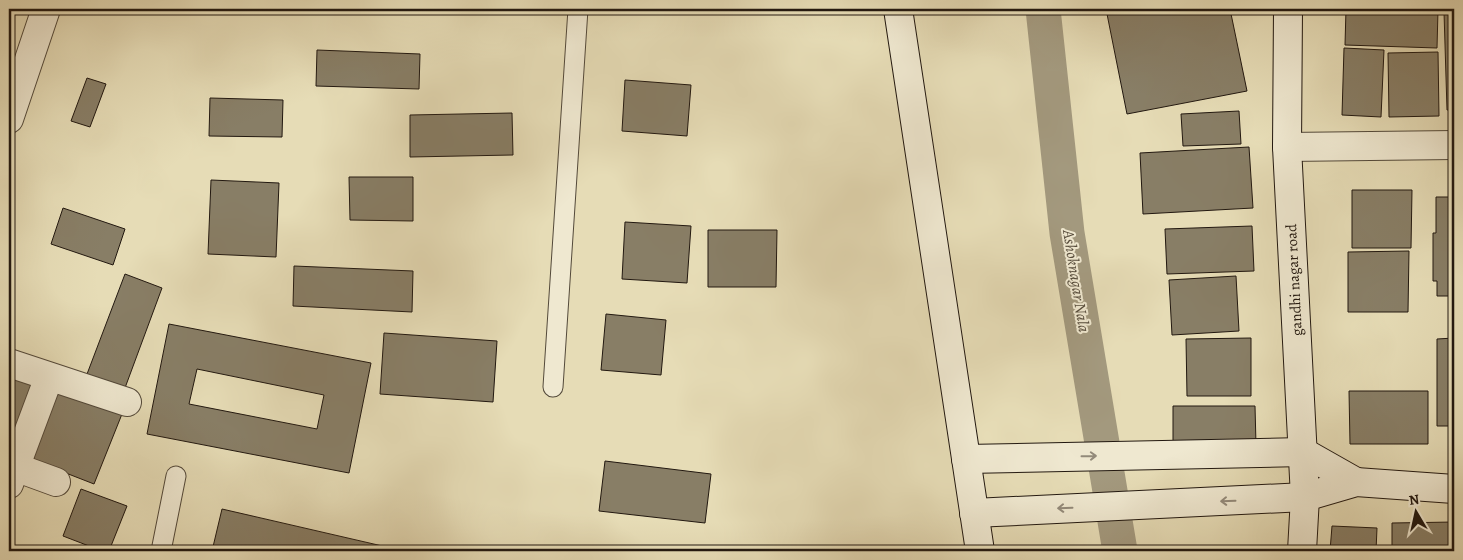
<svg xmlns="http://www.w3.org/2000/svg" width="1463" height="560" viewBox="0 0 1463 560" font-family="Alegreya,serif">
  <rect width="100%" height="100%" fill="#e6dcb6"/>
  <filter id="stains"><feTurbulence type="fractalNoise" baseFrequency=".004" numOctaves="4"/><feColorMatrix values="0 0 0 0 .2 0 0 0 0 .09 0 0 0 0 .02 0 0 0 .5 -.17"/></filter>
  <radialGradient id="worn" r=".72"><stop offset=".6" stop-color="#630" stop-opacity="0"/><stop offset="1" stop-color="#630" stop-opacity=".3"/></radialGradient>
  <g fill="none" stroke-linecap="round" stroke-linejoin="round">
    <path stroke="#a3997e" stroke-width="35" d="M 1043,9 L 1067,233 L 1120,551"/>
  </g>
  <g fill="#887e66" stroke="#221810" fill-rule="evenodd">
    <path d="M 1106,9 L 1230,9 L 1247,91 L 1127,114 Z"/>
    <path d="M 1346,9 L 1438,10 L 1437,48 L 1345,45 Z"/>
    <path d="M 1454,11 L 1454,110 L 1447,110 L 1444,12 Z"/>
    <path d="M 1344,48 L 1384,50 L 1381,117 L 1342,115 Z"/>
    <path d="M 317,50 L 420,54 L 419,89 L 316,86 Z"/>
    <path d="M 1438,52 L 1439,116 L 1389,117 L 1388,53 Z"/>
    <path d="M 87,78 L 106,84 L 90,127 L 71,121 Z"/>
    <path d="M 625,80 L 691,85 L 687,136 L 622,131 Z"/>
    <path d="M 210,98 L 283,100 L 282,137 L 209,136 Z"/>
    <path d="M 1239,111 L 1241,144 L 1183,146 L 1181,114 Z"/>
    <path d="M 512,113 L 513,155 L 410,157 L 410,115 Z"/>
    <path d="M 1249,147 L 1253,208 L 1143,214 L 1140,153 Z"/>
    <path d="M 349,177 L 413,177 L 413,221 L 350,220 Z"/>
    <path d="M 211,180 L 279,183 L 276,257 L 208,254 Z"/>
    <path d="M 1352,190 L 1412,190 L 1411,248 L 1352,248 Z"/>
    <path d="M 1436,197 L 1454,197 L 1454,296 L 1437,296 L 1437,281 L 1433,281 L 1433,233 L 1436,233 Z"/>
    <path d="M 63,208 L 125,229 L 113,265 L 51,244 Z"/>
    <path d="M 625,222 L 691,226 L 687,283 L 622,279 Z"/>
    <path d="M 1252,226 L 1254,271 L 1167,274 L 1165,229 Z"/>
    <path d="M 708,230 L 777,230 L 776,287 L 708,287 Z"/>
    <path d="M 1409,251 L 1408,312 L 1348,312 L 1348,252 Z"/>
    <path d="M 294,266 L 413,271 L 412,312 L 293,306 Z"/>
    <path d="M 125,274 L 162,288 L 122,396 L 84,382 Z"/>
    <path d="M 1236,276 L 1239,331 L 1172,335 L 1169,280 Z"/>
    <path d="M 606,314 L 666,320 L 661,375 L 601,370 Z"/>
    <path d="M 169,324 L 371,363 L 349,473 L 147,434 ZM 197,369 L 324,395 L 317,429 L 189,404 Z"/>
    <path d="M 384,333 L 497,341 L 493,402 L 380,394 Z"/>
    <path d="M 1251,338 L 1251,396 L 1187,396 L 1186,339 Z"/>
    <path d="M 1454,338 L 1454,426 L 1437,426 L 1437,339 Z"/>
    <path d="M 15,373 L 34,379 L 9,446 L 9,390 Z"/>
    <path d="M 61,384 L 124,409 L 94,484 L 30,459 Z"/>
    <path d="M 1349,391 L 1428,391 L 1428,444 L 1350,444 Z"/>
    <path d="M 1173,406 L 1255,406 L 1256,445 L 1173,445 Z"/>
    <path d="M 605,461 L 711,474 L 705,523 L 599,511 Z"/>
    <path d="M 81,489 L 127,506 L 109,551 L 102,551 L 63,536 Z"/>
    <path d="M 222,509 L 404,551 L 212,551 Z"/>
    <path d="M 1454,522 L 1454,551 L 1392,551 L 1392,523 Z"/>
    <path d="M 1332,526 L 1377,528 L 1376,551 L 1330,551 Z"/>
  </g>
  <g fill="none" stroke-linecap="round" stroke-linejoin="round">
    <defs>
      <g id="lane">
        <path d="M 553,387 L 578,9"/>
        <path d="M 161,551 L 176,476"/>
      </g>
      <g id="street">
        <path d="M 9,119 L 46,9"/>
        <path d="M 1287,147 L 1454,145"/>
        <path d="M 9,363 L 127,402"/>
        <path d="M 15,467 L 56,482"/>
        <path d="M 9,484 L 49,377"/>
      </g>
      <g id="secondary">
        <path d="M 898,9 L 980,551"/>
        <path d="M 1288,9 L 1287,147 L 1305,497 L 1302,551"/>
        <path d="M 966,459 L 1303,452 L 1356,482"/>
        <path d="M 974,513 L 1305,497 L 1356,482 L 1454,489"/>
      </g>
    </defs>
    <use href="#lane" stroke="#53493a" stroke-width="21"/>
    <use href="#street" stroke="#53493a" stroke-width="30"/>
    <use href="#secondary" stroke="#221810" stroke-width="30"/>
    <use href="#lane" stroke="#efe8d0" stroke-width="19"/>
    <use href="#street" stroke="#efe8d0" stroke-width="28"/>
    <use href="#secondary" stroke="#efe8d0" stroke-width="28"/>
  </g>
  <defs><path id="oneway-shaft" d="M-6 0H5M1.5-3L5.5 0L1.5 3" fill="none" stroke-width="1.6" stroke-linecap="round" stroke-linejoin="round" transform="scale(1.25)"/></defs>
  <g stroke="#938a7a">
    <use href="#oneway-shaft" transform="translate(1089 456) rotate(-1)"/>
    <use href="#oneway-shaft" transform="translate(1228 501) rotate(178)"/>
    <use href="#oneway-shaft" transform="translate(1065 508) rotate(178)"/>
  </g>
  <g text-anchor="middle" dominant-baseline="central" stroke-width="4" stroke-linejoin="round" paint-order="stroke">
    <g font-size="15" fill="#221810" stroke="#efe8d0">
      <text transform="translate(1294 280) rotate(-93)">gandhi nagar road</text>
    </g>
    <g font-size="16" font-style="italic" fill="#564c3c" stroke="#efe8d0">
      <text transform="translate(1076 281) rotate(81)">Ashoknagar Nala</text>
    </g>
  </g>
  <rect width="1463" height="560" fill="none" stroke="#e6dcb6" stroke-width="30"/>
  <rect x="10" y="10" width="1443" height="540" fill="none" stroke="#221810" stroke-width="2.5"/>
  <rect x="15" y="15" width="1433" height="530" fill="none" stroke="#221810"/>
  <g transform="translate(1416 512) rotate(351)" stroke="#efe8d0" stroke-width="4" paint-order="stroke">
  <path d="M0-4L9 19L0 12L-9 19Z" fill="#221810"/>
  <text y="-8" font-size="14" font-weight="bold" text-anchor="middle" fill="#221810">N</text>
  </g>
  <rect width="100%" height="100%" filter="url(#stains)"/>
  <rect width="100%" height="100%" fill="url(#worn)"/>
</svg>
